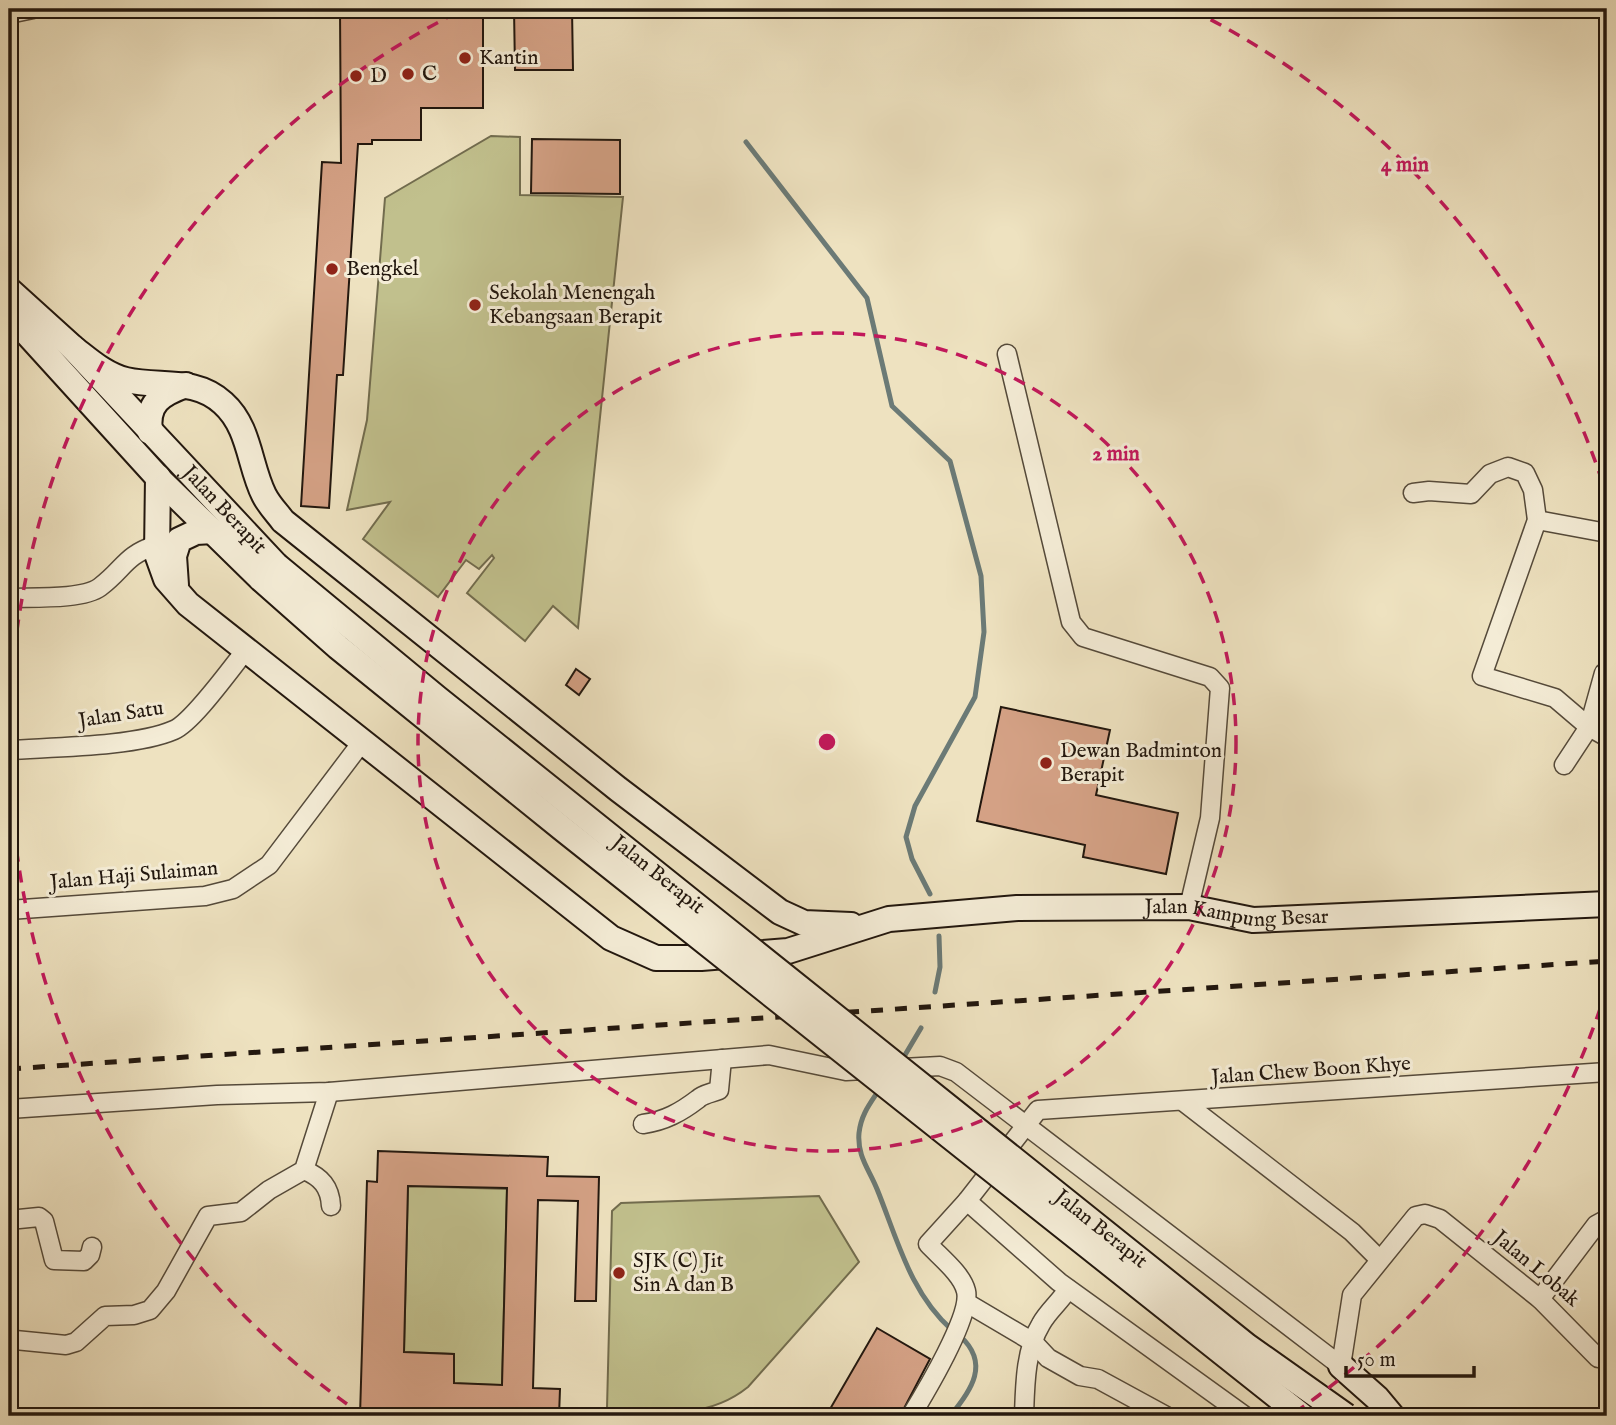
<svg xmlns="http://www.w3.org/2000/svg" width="1616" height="1425" viewBox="0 0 1616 1425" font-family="'IM FELL English',serif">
  <rect width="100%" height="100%" fill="#eee2c0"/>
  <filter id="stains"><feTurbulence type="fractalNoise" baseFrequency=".00286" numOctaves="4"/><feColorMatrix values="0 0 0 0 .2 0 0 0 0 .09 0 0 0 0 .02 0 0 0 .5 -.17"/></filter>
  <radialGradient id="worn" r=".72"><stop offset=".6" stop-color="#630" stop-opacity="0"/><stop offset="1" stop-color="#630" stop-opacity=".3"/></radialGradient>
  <g fill="#c1c08d" stroke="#726c4e" stroke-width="2">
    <path d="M 491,136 L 520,137 L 520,195 L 623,197 L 578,628 L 553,606 L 525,641 L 467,593 L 494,558 L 492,555 L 479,569 L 466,560 L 438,597 L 363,539 L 390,502 L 347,510 L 367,420 L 385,198 Z"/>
    <path d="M 408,1186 L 507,1189 L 502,1385 L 454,1384 L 454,1354 L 404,1352 Z"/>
    <path d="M 819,1196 L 859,1262 L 748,1387 C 706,1421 657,1412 607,1408 L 612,1211 L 621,1203 Z"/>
  </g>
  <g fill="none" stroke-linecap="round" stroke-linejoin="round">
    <g stroke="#6b7a76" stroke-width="5">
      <path d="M 746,142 L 867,298 L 892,406 L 950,461 L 981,576 L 984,632 L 975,697 L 915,806 L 906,837 L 912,859 L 930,894"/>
      <path d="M 935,992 L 940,967 L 939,936"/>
      <path d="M 902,1060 L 921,1028"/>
      <path d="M 879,1090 C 869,1105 861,1115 859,1133 C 857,1156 869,1169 877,1189 C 897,1238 910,1293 952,1330"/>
      <path d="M 950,1416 C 972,1390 990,1363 960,1336"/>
    </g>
  </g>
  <g fill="#d4a185" stroke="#22170e" stroke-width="2" fill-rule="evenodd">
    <path d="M 340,9 L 483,9 L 483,108 L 421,108 L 421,140 L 372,140 L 372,144 L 358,144 L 343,375 L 337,375 L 329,508 L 301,506 L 322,162 L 341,163 Z"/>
    <path d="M 514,9 L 572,9 L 573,70 L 515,70 Z"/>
    <path d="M 532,139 L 620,140 L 620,194 L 531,193 Z"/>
    <path d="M 576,669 L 590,679 L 579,695 L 566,685 Z"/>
    <path d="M 1001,707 L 1110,730 L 1096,795 L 1178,813 L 1166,874 L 1083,857 L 1085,845 L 977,821 Z"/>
    <path d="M 378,1151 L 548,1157 L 547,1176 L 599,1177 L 596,1301 L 575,1301 L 578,1201 L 538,1200 L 533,1388 L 560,1389 L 559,1416 L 360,1416 L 367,1181 L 377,1182 ZM 408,1186 L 507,1188 L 502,1385 L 454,1383 L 454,1354 L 404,1352 Z"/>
    <path d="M 877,1328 L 930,1359 L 900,1416 L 826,1416 Z"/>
  </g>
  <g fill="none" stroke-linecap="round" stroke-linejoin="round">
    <defs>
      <g id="street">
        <path d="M 9,14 L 33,9"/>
        <path d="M 1007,354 L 1071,622 L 1083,637 L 1210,677 L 1220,688 L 1210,818 L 1189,907"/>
        <path d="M 1413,493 L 1429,491 L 1471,494 L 1490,474 L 1508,467 L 1525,473 L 1533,490 L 1537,520 L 1482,676 L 1555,698 L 1589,727 L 1607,737"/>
        <path d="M 1537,520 L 1607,533"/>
        <path d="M 9,598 C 31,597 83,600 100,587 C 125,568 124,556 156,545"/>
        <path d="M 9,750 C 53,747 135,747 174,730 C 193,722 231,668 246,650"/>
        <path d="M 1564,765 L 1589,727 L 1604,673"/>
        <path d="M 9,910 L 205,896 L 233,889 L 269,865 L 362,742"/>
        <path d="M 1185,1103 L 1352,1232 L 1379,1259"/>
        <path d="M 9,1109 L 217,1095 L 329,1092 L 769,1055 L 846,1071 L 940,1066 L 956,1072 L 1341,1366 L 1352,1295 L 1416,1216 L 1425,1214 L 1440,1219 L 1540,1299 L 1598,1358"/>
        <path d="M 643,1124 C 665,1121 681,1112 698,1099 C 703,1094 712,1093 719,1090 L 722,1059"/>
        <path d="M 304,1170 C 321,1177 330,1187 331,1206"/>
        <path d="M 967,1201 L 1059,1282 L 1245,1416"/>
        <path d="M 9,1220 L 39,1217 L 44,1221 L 54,1260 L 84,1261 L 90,1255 L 92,1247"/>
        <path d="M 1540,1299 L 1596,1225 L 1607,1219"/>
        <path d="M 967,1303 L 1033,1342 L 1048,1358 L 1080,1376 L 1098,1379 L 1166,1416"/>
        <path d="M 15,1340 L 66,1345 L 76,1342 L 105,1316 L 134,1315 L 150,1310 L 166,1291 L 208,1216 L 241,1212 L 269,1190 L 304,1170 L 329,1092"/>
        <path d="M 911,1416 C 925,1393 972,1315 966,1291 C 962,1274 940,1257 928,1244 L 967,1201 L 1038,1110 L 1607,1072"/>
        <path d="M 1024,1416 C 1025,1387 1025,1350 1041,1324 C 1048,1311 1060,1302 1068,1289"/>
      </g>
      <g id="secondary">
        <path id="s1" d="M 9,290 L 72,347 L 276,565"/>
        <path d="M 9,307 L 22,328 L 162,482 L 261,579"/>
        <path d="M 72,347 C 89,360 105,375 126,380 C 160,388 195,377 223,403 C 250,427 249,465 264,495 C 269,505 277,513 283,521 L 618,789 L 780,912 L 804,923 L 851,925"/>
        <path d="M 150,432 C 146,403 161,394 186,385"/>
        <path id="s2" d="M 158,477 L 157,554 L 166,579 L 188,604 L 611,938 L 656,958 L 701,958 L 788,951 L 889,919 L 1017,908 L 1189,907 L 1253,920 L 1607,904"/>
        <path d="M 176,585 L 174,556 L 179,540 L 196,532 L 213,531"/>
        <path d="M 1341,1366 L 1377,1398 L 1392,1416"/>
      </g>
    </defs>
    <use href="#street" stroke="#554a3a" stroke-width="21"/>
    <use href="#secondary" stroke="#22170e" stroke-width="28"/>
    <use href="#street" stroke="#f4ecd6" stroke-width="18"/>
    <use href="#secondary" stroke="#f4ecd6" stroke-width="24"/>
    <path stroke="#22170e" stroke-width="5" stroke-dasharray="12 12" stroke-linecap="butt" d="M 9,1069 L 1607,961"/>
    <defs>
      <g id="secondary-bridge">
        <path id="s3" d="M 276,565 L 437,698 L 1247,1346 L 1346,1416"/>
        <path d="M 261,579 L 338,647 L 563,829 L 1302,1416"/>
      </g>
    </defs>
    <use href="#secondary-bridge" stroke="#22170e" stroke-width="28" stroke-linecap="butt"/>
    <use href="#secondary-bridge" stroke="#f4ecd6" stroke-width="24"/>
  </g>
  <g fill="none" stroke="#c2185b" stroke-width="3.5" stroke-dasharray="12 9">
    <circle cx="827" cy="742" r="409"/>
    <path d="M1607 988A818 818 0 0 1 1290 1416M364 1416A818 818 0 0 1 462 10M1192 10A818 818 0 0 1 1607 496"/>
  </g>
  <g fill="#8f2418" stroke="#f4ecd6" stroke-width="2.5">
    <circle cx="465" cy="58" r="7"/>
    <circle cx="408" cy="74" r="7"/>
    <circle cx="356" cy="76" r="7"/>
    <circle cx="332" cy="269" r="7"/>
    <circle cx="475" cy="305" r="7"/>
    <circle cx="1046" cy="763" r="7"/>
    <circle cx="619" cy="1273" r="7"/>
  </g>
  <g text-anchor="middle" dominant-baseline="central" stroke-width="6" stroke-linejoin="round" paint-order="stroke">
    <g font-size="21" fill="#22170e" stroke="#f4ecd6" text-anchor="start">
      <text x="479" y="58">Kantin</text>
      <text x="422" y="74">C</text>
      <text x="370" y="76">D</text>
      <text x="346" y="269">Bengkel</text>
      <text x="489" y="293">Sekolah Menengah<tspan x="489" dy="24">Kebangsaan Berapit</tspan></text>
      <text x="1060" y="751">Dewan Badminton<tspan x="1060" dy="24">Berapit</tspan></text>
      <text x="633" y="1261">SJK (C) Jit<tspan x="633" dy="24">Sin A dan B</tspan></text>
    </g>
    <g font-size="21" fill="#22170e" stroke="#f4ecd6">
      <text stroke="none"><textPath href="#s1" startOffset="308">Jalan Berapit</textPath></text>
      <text transform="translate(121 715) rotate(-9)">Jalan Satu</text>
      <text stroke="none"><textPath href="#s3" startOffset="492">Jalan Berapit</textPath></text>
      <text transform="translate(134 876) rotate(-5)">Jalan Haji Sulaiman</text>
      <text stroke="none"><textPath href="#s2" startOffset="1312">Jalan Kampung Besar</textPath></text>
      <text transform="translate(1311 1071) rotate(-4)">Jalan Chew Boon Khye</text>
      <text stroke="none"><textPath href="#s3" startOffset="1059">Jalan Berapit</textPath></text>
      <text transform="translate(1536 1269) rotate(40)">Jalan Lobak</text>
    </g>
  </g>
  <circle cx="827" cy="742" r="10" fill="#c2185b" stroke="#f4ecd6" stroke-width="3.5"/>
  <g font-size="21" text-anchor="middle" font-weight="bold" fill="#c2185b" stroke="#f4ecd6" stroke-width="6" stroke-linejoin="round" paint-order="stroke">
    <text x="1405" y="171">4 min</text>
    <text x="1116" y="460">2 min</text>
  </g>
  <rect width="1616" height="1425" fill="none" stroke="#eee2c0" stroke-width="35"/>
  <rect x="10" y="10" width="1595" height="1404" fill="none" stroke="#22170e" stroke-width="3.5"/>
  <rect x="18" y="18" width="1581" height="1390" fill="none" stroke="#22170e" stroke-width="2"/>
  <path d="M1346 1366v10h128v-10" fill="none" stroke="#22170e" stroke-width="3.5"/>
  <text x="1357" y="1366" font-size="21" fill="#22170e" stroke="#f4ecd6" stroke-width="5" paint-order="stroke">50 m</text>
  <rect width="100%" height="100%" filter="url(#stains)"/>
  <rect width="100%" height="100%" fill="url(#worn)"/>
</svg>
